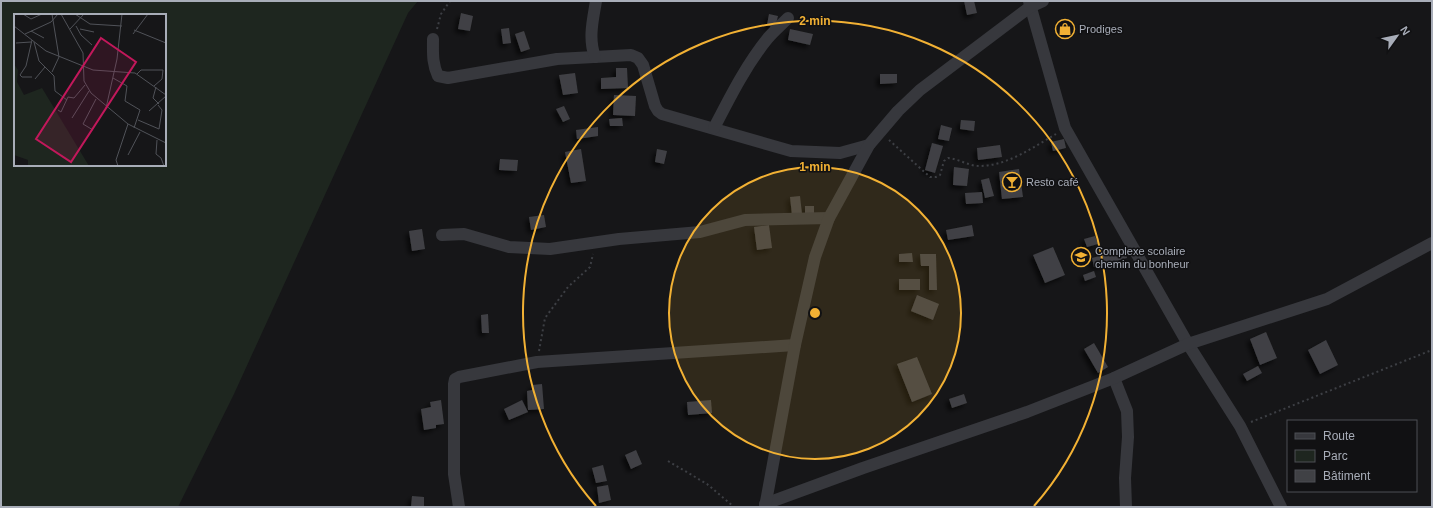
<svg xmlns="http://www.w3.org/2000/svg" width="1433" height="508" viewBox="0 0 1433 508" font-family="Arial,sans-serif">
  <defs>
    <filter id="shadow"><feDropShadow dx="-3.5" dy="3.5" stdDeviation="2" flood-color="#0009"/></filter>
  </defs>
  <rect width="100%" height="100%" fill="#161618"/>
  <path fill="#1e261f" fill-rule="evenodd" d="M 1,1 L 418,1 L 408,13 L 234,394 L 178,507 L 1,507 ZM 15,15 L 165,15 L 165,165 L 15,165 Z"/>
  <g fill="#404145" filter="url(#shadow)">
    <path d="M 964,1 L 974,1 L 977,13 L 967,15 Z"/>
    <path d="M 461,13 L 473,16 L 470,31 L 458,29 Z"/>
    <path d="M 769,14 L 778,16 L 775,28 L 767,25 Z"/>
    <path d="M 509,28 L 511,43 L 503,44 L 501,29 Z"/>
    <path d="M 790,29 L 813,34 L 810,45 L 788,40 Z"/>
    <path d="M 524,31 L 530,49 L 521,52 L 515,34 Z"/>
    <path d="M 616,68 L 627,68 L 628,88 L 601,89 L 601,78 L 616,77 Z"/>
    <path d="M 575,73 L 578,93 L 563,95 L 559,75 Z"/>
    <path d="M 880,74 L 897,74 L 897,83 L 880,84 Z"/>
    <path d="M 614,95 L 636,96 L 635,116 L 613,115 Z"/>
    <path d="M 564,106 L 570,119 L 563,122 L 556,109 Z"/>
    <path d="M 622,118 L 623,126 L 610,126 L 609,119 Z"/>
    <path d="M 961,120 L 975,121 L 974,131 L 960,129 Z"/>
    <path d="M 941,125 L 952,128 L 949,141 L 938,139 Z"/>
    <path d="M 598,127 L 598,136 L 577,139 L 576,130 Z"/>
    <path d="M 1064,139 L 1066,148 L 1053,151 L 1051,142 Z"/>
    <path d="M 932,143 L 943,146 L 935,173 L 925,170 Z"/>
    <path d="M 1000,145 L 1002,157 L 978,160 L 977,148 Z"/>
    <path d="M 581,149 L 586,181 L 571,183 L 565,152 Z"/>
    <path d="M 657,149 L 667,151 L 664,164 L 655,162 Z"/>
    <path d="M 500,159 L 518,160 L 517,171 L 499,170 Z"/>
    <path d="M 954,167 L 969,169 L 967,186 L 953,185 Z"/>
    <path d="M 1019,169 L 1023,197 L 1002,199 L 999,172 Z"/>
    <path d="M 989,178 L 994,196 L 985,198 L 981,180 Z"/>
    <path d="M 982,192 L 983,203 L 966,204 L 965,193 Z"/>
    <path d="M 800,196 L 802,214 L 792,215 L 790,197 Z"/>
    <path d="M 805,206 L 814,206 L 814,217 L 805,216 Z"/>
    <path d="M 544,215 L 546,227 L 531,230 L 529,217 Z"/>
    <path d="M 769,225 L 772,248 L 757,250 L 754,227 Z"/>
    <path d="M 972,225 L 974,236 L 948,240 L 946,230 Z"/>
    <path d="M 422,229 L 425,249 L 412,251 L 409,231 Z"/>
    <path d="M 1095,236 L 1098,244 L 1087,247 L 1084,239 Z"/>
    <path d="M 1053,247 L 1065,275 L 1045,283 L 1033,255 Z"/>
    <path d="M 1125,249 L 1127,258 L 1094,267 L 1092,258 Z"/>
    <path d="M 912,253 L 913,262 L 899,262 L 899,254 Z"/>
    <path d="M 920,254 L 936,254 L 937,290 L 929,290 L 929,266 L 921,266 Z"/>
    <path d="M 1094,271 L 1096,277 L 1085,281 L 1083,275 Z"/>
    <rect x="899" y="279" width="21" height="11"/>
    <path d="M 917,295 L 939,304 L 933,320 L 911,311 Z"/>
    <path d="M 488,314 L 489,333 L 482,333 L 481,315 Z"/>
    <path d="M 1266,332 L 1277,358 L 1260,365 L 1250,339 Z"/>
    <path d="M 1326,340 L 1338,365 L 1320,374 L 1308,350 Z"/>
    <path d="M 1094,343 L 1108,367 L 1098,373 L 1084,349 Z"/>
    <path d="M 917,357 L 932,394 L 912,402 L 897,364 Z"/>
    <path d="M 1258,366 L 1262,373 L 1247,381 L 1243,374 Z"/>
    <path d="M 542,384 L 544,409 L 528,410 L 527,391 L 532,390 L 532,385 Z"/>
    <path d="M 964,394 L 967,403 L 952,408 L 949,399 Z"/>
    <path d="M 441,400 L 444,424 L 436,425 L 436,428 L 424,430 L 421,409 L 431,407 L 430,402 Z"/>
    <path d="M 522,400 L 528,412 L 509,420 L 504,409 Z"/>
    <path d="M 711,400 L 712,413 L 688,415 L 687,402 Z"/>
    <path d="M 636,450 L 642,464 L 631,469 L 625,455 Z"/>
    <path d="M 603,465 L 607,481 L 596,483 L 592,468 Z"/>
    <path d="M 608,485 L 611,500 L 599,503 L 597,487 Z"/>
    <path d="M 412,496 L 424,497 L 424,507 L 411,507 Z"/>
  </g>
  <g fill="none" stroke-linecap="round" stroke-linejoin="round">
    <g stroke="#3d3f44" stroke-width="2" stroke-dasharray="2 3" stroke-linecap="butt">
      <path d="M 437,29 L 441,14 L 450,1"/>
      <path d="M 889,140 L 930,177 L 936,177 L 940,175 L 944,161 L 948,158 C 959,159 969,166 979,166 C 1007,166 1032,148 1056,134"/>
      <path d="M 539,351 L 545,318 L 568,287 L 590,267 L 593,254"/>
      <path d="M 1251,422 L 1432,350"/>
      <path d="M 668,461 L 707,484 L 734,507"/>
    </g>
    <g stroke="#37383d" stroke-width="12">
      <path d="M 1029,1 L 1065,128 L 1188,344 L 1240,426 L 1281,507"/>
      <path d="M 433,39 C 433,53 432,63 438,76 L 448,78 L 557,59 L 631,55 L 638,58 L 643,65 L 655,106 L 658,111 L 662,114 L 791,151 L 840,153 L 869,145"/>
      <path d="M 595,57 C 588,38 593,20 596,1"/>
      <path d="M 714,128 C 730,97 746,65 768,38 C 774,31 781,25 788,18"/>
      <path d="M 442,235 L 464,234 L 509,247 L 550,249 L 619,239 L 700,232 L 745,220 L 829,218"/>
      <path d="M 1114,378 L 1127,411 L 1128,437 L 1125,478 L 1126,507"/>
      <path d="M 765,504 L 863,468 L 1027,412 L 1114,378 L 1188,344 L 1327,299 L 1432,243"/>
      <path d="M 459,507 L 454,474 L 454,384 L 455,379 L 459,377 L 537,362 L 795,345"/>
      <path d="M 765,507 L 795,345 L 815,257 L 829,218 L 869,145 L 898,111 L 920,90 L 1030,7 L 1043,1"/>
    </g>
  </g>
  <circle cx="815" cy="313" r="146" fill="#f2b134" fill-opacity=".12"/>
  <g fill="none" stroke="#f2b134" stroke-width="2">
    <circle cx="815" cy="313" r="146"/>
    <path d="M596 506A292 292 0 1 1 1034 506"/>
  </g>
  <defs>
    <symbol id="shop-ring" viewBox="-11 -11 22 22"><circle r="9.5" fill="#111113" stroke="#f2b134" stroke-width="1.5"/><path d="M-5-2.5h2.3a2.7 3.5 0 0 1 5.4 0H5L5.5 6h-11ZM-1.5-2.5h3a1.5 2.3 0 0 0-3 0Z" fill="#f2b134"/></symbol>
    <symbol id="bar-ring" viewBox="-11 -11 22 22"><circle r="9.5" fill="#111113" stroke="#f2b134" stroke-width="1.5"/><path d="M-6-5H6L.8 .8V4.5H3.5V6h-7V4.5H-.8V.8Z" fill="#f2b134"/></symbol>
    <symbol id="school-ring" viewBox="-11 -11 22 22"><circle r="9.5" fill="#111113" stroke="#f2b134" stroke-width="1.5"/><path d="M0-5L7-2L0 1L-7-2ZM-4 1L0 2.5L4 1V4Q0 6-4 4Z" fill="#f2b134"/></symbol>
  </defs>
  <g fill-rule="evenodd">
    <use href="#shop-ring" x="1054" y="18" width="22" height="22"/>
    <use href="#bar-ring" x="1001" y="171" width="22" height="22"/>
    <use href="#school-ring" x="1070" y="246" width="22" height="22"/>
  </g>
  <g text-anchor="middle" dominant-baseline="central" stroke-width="3" stroke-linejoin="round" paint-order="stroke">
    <g font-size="11" fill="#a8adb8" stroke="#111113" text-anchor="start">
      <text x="1079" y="29">Prodiges</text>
      <text x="1026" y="182">Resto café</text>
      <text x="1095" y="251">Complexe scolaire<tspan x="1095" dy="13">chemin du bonheur</tspan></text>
    </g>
  </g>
  <g transform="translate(14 14)">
    <rect width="152" height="152" fill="#161618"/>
    <path d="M 0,50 L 4,56 L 3,68 L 10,81 L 28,74 L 75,152 L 14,152 L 14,146 L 0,141 Z" fill="#1e261f"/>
    <path fill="none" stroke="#505258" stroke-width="1" d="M 9,0 L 17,5 L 28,0M 47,0 L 69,39 L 70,67 L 77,79 L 114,110 L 152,129M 61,0 L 76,10 L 108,12M 0,12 L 32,37 L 79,56 L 121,59 L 152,81M 62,12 L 67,21 L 78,31M 56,15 L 70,0M 66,15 L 80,18M 120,16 L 152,29M 17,17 L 30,24M 11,20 L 37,8 L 44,0M 119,20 L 134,0M 20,28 L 25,47 L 40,62 L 41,77 L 53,86M 2,29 L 17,28M 38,58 L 45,43 L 38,0M 123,60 L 127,56 L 149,56 L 148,65 L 140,72M 18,63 L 8,63 L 6,61 L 12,52 L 18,26M 99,64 L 113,72 L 111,87 L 126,96 L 120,114M 21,65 L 31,53M 142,73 L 139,84 L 145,90M 92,94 L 103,45 L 108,0M 44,96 L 47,98 L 54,83 L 60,84 L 71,71M 135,97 L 152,82M 58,104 L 75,77M 124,106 L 145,115 L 148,96 L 144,91M 79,116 L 69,110 L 82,85M 143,126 L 142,140 L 147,144 L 150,152M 114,141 L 126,118M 104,152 L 102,146 L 114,110"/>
    <path fill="#c2185b" fill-opacity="0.15" stroke="#c2185b" stroke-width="2" d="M 87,24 L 122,48 L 57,148 L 22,125 Z"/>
    <rect width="152" height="152" fill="none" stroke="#a8adb8" stroke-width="2"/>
  </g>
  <circle cx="815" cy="313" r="6" fill="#f2b134" stroke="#111113" stroke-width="2"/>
  <g font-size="12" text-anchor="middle" font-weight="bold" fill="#f2b134" stroke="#111113" stroke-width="3" stroke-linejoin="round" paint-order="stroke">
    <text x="815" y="25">2 min</text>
    <text x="815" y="171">1 min</text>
  </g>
  <rect width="1433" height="508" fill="none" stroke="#a8adb8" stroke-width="4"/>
  <rect x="1287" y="420" width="130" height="72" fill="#111113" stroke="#4d4f55"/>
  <rect x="1295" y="433" width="20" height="6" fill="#37383d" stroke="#4d4f55"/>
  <text x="1323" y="440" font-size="12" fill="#a8adb8">Route</text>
  <rect x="1295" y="450" width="20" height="12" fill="#1e261f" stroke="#4d4f55"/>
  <text x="1323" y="460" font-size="12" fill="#a8adb8">Parc</text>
  <rect x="1295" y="470" width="20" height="12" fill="#404145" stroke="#4d4f55"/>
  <text x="1323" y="480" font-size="12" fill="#a8adb8">Bâtiment</text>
  <g transform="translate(1397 36) rotate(57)" stroke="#111113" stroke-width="3" paint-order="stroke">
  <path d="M0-3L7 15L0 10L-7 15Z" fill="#a8adb8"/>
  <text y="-6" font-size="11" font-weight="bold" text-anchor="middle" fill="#a8adb8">N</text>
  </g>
</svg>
